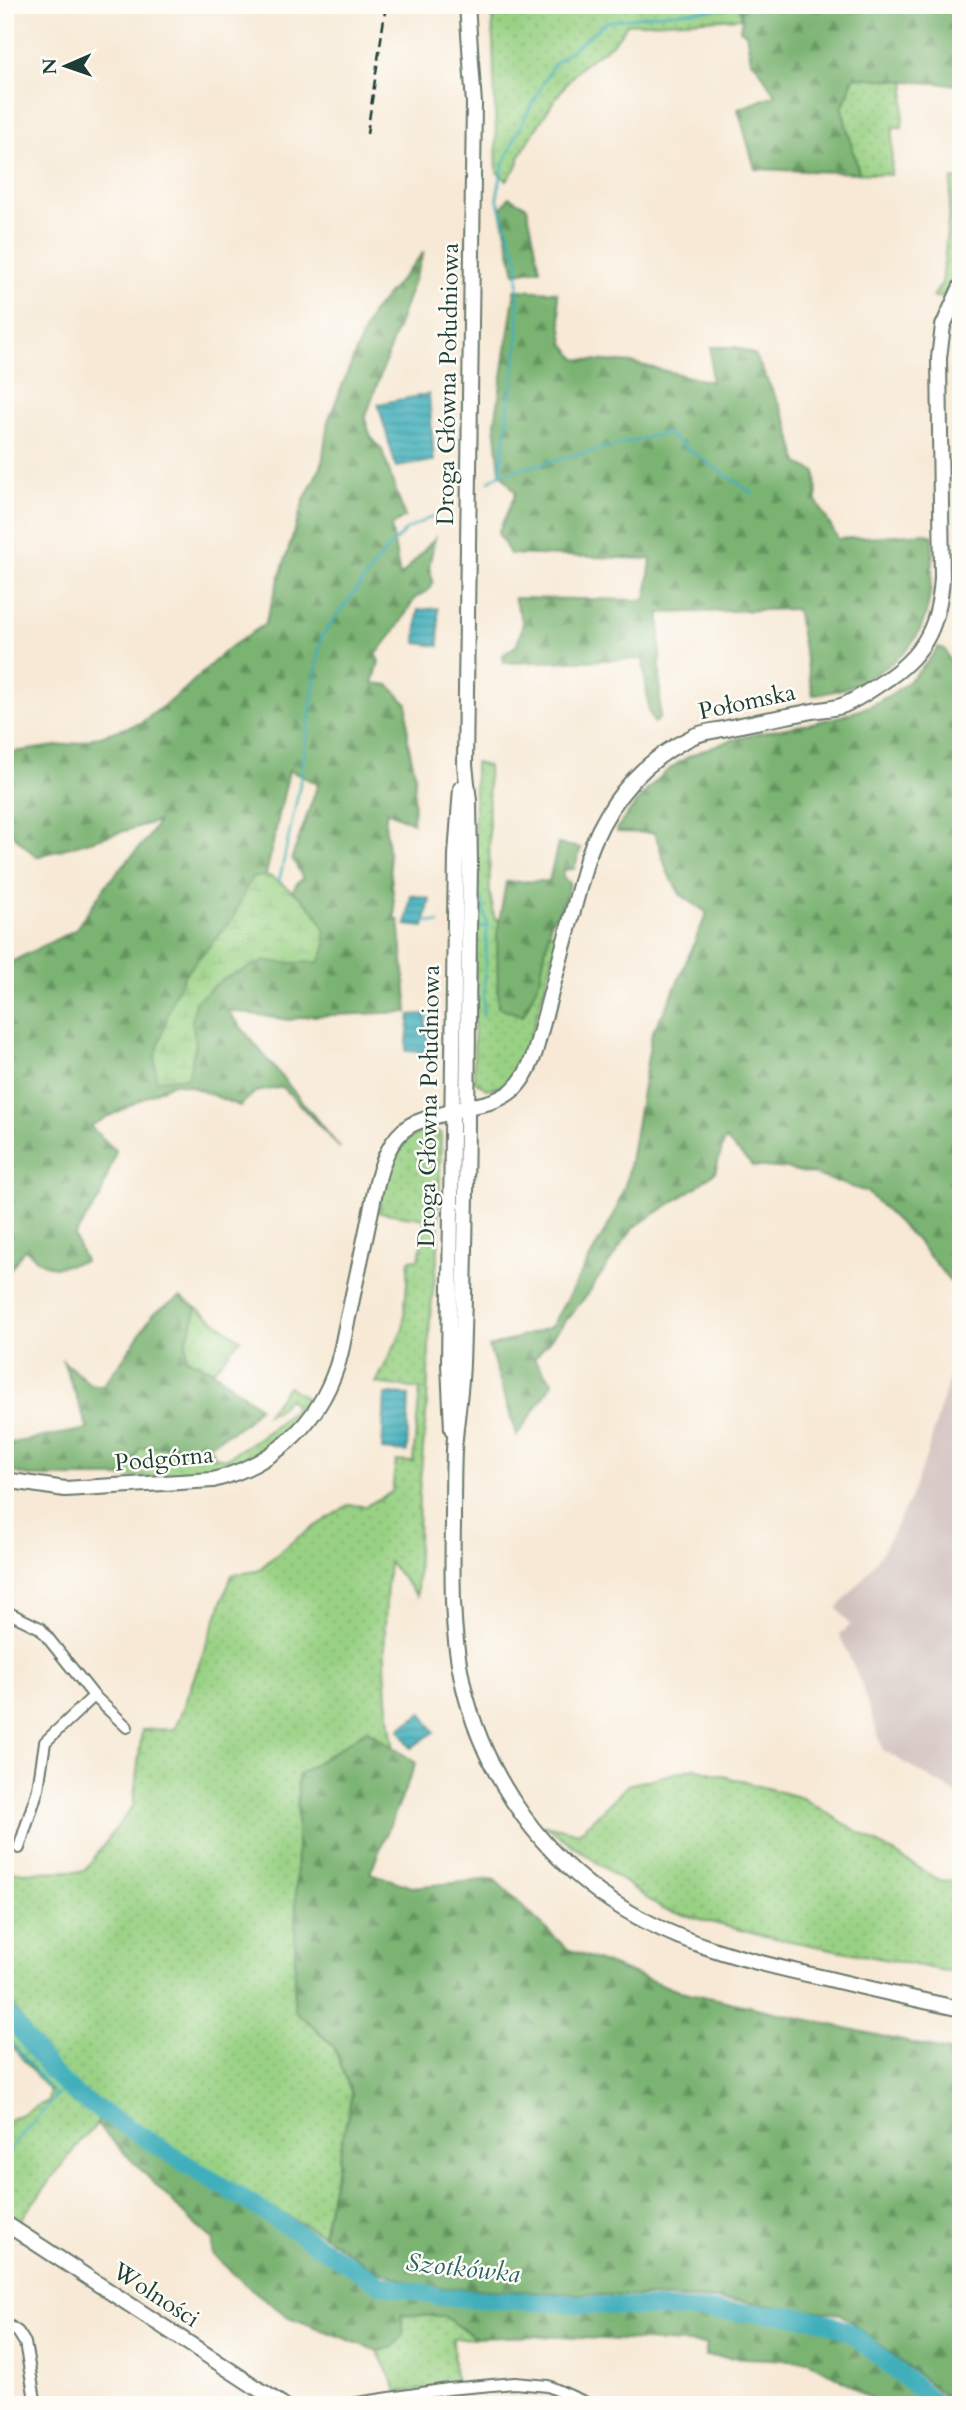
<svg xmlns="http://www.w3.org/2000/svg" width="966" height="2410" viewBox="0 0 966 2410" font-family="Cardo,serif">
  <defs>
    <pattern id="grass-dots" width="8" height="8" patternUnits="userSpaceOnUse" patternTransform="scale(1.75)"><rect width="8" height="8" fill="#99d184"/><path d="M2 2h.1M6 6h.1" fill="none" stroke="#83b473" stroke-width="1.8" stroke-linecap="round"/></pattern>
    <pattern id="forest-firs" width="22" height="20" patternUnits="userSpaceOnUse" patternTransform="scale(1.75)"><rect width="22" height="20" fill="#7ab372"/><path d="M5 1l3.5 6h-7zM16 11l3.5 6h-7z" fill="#63935e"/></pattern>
    <pattern id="wetland-marsh" width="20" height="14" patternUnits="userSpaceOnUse" patternTransform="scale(1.75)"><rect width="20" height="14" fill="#99d184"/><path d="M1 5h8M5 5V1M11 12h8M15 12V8" fill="none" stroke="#83b473"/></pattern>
    <pattern id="water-rules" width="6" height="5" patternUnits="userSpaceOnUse" patternTransform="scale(1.75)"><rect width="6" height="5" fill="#40afbb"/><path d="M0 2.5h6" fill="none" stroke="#359099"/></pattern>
  </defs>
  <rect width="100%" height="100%" fill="#fdfcf7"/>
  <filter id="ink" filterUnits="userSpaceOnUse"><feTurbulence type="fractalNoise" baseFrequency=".0143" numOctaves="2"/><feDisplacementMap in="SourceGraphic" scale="14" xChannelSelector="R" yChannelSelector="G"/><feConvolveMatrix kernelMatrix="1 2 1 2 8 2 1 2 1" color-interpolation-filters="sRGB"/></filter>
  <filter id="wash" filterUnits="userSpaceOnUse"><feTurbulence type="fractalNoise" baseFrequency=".00686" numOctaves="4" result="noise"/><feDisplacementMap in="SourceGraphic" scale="28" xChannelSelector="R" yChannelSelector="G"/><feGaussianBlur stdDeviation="1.57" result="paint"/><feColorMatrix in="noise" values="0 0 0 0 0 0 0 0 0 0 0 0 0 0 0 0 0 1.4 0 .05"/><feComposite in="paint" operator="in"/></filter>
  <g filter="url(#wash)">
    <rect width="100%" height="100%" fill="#f7e9d5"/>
    <path fill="#d0c0bc" d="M 961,1336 L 961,1796 L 883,1750 L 861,1683 L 839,1634 L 850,1625 L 837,1608 L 862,1580 L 884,1549 L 910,1499 L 927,1454 Z"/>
    <g fill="url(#grass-dots)" stroke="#5c875c" stroke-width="2">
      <path d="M 492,5 L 739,5 L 742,18 L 627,24 C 612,52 595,51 577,71 C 554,97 537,128 519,157 L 519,163 L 507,180 L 497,172 Z"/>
      <path d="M 854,76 L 906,81 L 902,127 L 893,127 L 891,175 L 859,173 L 842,109 Z"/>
      <path d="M 952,179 L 961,180 L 961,269 L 942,297 L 933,297 L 942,283 Z"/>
      <path d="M 475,763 L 488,766 L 490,894 L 495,920 L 507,915 L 559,936 L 524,1061 L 503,1086 L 486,1089 L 474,1080 Z"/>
      <path d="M 426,1129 L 441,1133 L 438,1253 L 430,1316 L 427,1403 L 419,1495 L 417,1596 L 389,1562 C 383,1624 382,1687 394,1749 L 367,1730 L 294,2009 L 333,2045 L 352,2094 L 323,2235 L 247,2195 L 103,2108 L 69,2082 L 43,2053 L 5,1991 L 5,1859 L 14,1872 L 84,1871 L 133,1806 L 142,1730 L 175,1729 L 232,1575 L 257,1571 L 297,1538 L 348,1505 L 366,1506 L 392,1492 L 396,1461 L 413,1462 L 420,1389 L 376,1383 L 403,1329 L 409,1260 L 419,1259 L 425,1219 L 378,1212 L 387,1174 L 405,1141 Z"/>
      <path d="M 197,1308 L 240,1339 L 213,1371 L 187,1358 L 186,1342 Z"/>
      <path d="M 288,1386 L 313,1403 C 291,1429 261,1460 227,1470 C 195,1480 157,1477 124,1477 L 140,1448 L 209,1445 L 215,1457 L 225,1459 C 250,1444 277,1428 296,1406 L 288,1398 L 276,1411 L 267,1414 Z"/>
      <path d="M 695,1768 L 802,1798 L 939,1880 L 961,1882 L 961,1974 L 759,1935 L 662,1909 L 543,1824 L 579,1833 L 628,1785 Z"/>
      <path d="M 5,2012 L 54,2080 L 100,2116 L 97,2125 L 82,2139 L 17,2224 L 5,2216 L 5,2122 L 48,2101 L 50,2092 L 5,2038 Z"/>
      <path d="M 401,2315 L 444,2316 L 476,2338 L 453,2339 L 455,2385 L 398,2392 L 377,2351 L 393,2347 Z"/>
    </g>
    <g fill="url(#forest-firs)" stroke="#4c7853" stroke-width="2" fill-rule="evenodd">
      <path d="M 739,5 L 961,5 L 961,85 L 854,77 L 842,109 L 859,173 L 755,169 L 738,109 L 775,95 L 758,67 L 751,60 L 746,33 L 740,30 L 742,18 Z"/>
      <path d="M 509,197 L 527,207 L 540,269 L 515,273 L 501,210 Z"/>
      <path d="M 424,252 L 365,419 L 371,437 L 382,450 L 405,517 L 391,526 L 400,577 L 435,538 L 429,567 L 433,581 L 430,589 L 415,598 L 399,625 L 376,655 L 379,662 L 373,683 L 389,685 L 407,704 L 408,742 L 415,774 L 413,823 L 387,811 L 385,822 L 396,920 L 399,920 L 408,1012 L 309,1016 L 289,1020 L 227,1010 L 340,1148 L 283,1087 L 255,1092 L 240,1106 L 190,1086 L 173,1083 L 90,1126 L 116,1151 L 100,1198 L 74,1236 L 85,1261 C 52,1268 51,1273 25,1249 L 7,1274 L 5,965 L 75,930 L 109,881 L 148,838 L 158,821 L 36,857 L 5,827 L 5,753 L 78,743 L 141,723 L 184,690 L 226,650 L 265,624 L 304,500 L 322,464 L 328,421 L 371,314 ZM 289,770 L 318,784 L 292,858 L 303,879 L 298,882 L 291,893 L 264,884 Z"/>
      <path d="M 515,290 L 557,292 L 564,343 L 576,359 L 633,363 L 711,382 L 711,347 L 736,347 L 755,355 L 787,421 L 798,463 L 816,472 L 817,502 L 838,539 L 925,533 L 933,536 C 932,564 933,596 923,623 C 908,663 854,691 813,695 L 796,609 L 660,613 L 660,718 L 654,723 L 649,712 L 643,659 L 504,663 L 503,655 L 517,645 L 523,623 L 514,598 L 646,600 L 651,559 L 510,554 L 498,533 L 516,493 L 500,472 L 495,423 Z"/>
      <path d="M 938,647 L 945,649 L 951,665 L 957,710 L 961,710 L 961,1294 L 916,1240 L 867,1192 L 816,1175 L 787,1169 L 753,1166 L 725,1139 L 715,1172 L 695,1188 L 633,1228 L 587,1295 L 534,1359 L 553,1383 L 517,1436 L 489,1347 L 551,1327 L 614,1215 L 627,1179 L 652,1033 L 669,1002 L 707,913 L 680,894 L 667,871 L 655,833 L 617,832 L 618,827 C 639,799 659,772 690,756 C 775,713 877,741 938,647 Z"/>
      <path d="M 558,844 L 581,848 L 574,869 L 563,870 L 563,878 L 570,883 L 561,909 L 551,922 L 540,979 L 523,1016 L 498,1007 L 497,934 L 506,882 L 549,881 Z"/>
      <path d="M 180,1297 L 197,1308 L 186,1342 L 187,1358 L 213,1371 L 259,1407 L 245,1423 L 209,1445 L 140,1448 L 124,1477 L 33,1477 L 5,1470 L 5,1444 L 88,1429 L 63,1361 L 90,1384 L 102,1386 L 123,1359 L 153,1314 Z"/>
      <path d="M 367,1730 L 416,1763 L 370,1873 L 412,1887 L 494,1879 L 567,1949 L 676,1990 L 961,2054 L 961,2405 L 956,2405 L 841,2314 L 737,2301 L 424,2287 L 375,2270 L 323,2235 L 352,2094 L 333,2045 L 294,2010 L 298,1775 Z"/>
      <path d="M 100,2116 L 375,2289 L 438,2301 L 818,2323 L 850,2338 L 932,2405 L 878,2405 L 854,2387 L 808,2361 L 705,2356 L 707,2344 L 540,2336 L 476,2338 L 444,2316 L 401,2315 L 404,2334 L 393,2347 L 377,2351 L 287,2316 L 245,2284 L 212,2254 L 213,2240 L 192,2222 L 97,2125 Z"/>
    </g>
    <path fill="url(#wetland-marsh)" stroke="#5c875c" stroke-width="2" d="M 270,876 C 293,891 324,910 326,941 C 326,948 322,956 319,962 L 289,963 L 264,961 L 221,980 L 195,1002 L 192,1021 L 196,1043 L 188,1077 L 156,1080 L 155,1058 L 173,998 L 185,974 L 232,920 L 252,877 Z"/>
    <g fill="url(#water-rules)" stroke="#307678" stroke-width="2">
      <path d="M 429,394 L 434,461 L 396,467 L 378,404 Z"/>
      <path d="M 438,608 L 439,646 L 416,643 L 418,610 Z"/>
      <path d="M 411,895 L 430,899 L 424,927 L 406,925 Z"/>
      <path d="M 425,1014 L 429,1052 L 406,1051 L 410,1015 Z"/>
      <path d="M 385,1394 L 409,1395 L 407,1452 L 382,1450 Z"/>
      <path d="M 422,1713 L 434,1732 L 411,1748 L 399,1729 Z"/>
    </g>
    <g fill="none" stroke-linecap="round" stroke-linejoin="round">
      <g stroke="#40afbb" stroke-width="2.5">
        <path d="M 500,474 L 518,341 L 518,260 L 497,197 L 503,165 L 521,125 L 553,65 L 606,22 L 651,15 L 731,8"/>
        <path d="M 489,481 L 500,474 L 665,433 L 752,493"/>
        <path d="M 279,882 L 299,789 L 321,637 L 387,549 L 406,530 L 447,509"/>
        <path d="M 481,898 L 487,924 L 483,1016"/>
        <path d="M 424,921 L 439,923"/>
        <path d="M 478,926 L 487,927"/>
        <path d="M 427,1019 L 437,1013"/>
        <path d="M 5,2035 L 56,2096"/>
        <path d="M 5,2154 L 65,2086"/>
      </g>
      <path stroke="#40afbb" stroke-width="18" d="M 5,2010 L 50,2070 L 77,2096 L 380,2284 L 439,2297 L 767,2314 C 798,2316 825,2318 852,2334 L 938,2405"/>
    </g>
  </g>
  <g filter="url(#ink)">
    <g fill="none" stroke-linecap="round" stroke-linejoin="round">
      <defs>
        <g id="street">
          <path d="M 5,1611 L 40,1628 L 94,1696 L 127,1727"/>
          <path d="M 19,1848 L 38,1789 L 45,1742 L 94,1696"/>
          <path d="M 5,2323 L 18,2332 L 25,2343 L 36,2405"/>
          <path d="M 345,2405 L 448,2389 L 515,2383 L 548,2386 L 591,2405"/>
        </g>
        <g id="secondary">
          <path d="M 467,5 L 474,104 L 465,765 L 469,801 L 470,865 C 467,1031 468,1197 462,1363 C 461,1392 456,1421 454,1450 C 453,1474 453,1499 453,1523 C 452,1577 451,1632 463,1684 C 482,1767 532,1844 601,1894 C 668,1942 746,1961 825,1978 C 870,1989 915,1999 961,2009"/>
          <path d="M 452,1429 L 449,1364 L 454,985 L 456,855 L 461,788"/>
          <path d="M 5,1480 L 65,1489 L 213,1480 C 273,1464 317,1426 337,1366 C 343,1348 345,1328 350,1309 C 356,1279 363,1250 369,1220 C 374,1198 377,1174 387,1153 C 402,1122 420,1120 451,1112 C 458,1110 464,1107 471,1106 C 508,1101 523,1087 535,1052 L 587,859 C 606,805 640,762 692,737 C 701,732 713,731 723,729 C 753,722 783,717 813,711 C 823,709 835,709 844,705 C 860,698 875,687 890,677 C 927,651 939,622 942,578 L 939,358 L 943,326 L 961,286"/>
          <path d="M 5,2223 L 283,2405"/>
        </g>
      </defs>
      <use href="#street" stroke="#6b796c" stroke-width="14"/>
      <use href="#secondary" stroke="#6b796c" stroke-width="18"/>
      <use href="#street" stroke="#fff" stroke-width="10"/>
      <use href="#secondary" stroke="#fff" stroke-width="14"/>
      <path stroke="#1f3d34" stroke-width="2.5" stroke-dasharray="10 5" stroke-linecap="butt" d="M 367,134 L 386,5"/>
    </g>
  </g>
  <g text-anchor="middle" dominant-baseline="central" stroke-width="5" stroke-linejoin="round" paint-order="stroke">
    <g font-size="24" fill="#1f3d34" stroke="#fdfcf7">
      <text transform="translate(448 384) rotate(-89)">Droga Główna Południowa</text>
      <text transform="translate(747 702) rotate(-12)">Połomska</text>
      <text transform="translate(429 1106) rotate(-89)">Droga Główna Południowa</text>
      <text transform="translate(164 1459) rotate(-5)">Podgórna</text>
      <text transform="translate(156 2295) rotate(33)">Wolności</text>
    </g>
    <g font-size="26" font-style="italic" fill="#2b6563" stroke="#fdfcf7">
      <text transform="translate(463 2268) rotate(6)">Szotkówka</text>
    </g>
  </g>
  <rect width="966" height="2410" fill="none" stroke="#fdfcf7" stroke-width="28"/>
  <g transform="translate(66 66) rotate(268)" stroke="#fdfcf7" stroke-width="5" paint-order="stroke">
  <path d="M0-5L12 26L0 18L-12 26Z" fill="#1f3d34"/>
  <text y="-10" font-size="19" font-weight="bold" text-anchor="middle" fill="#1f3d34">N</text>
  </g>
</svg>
